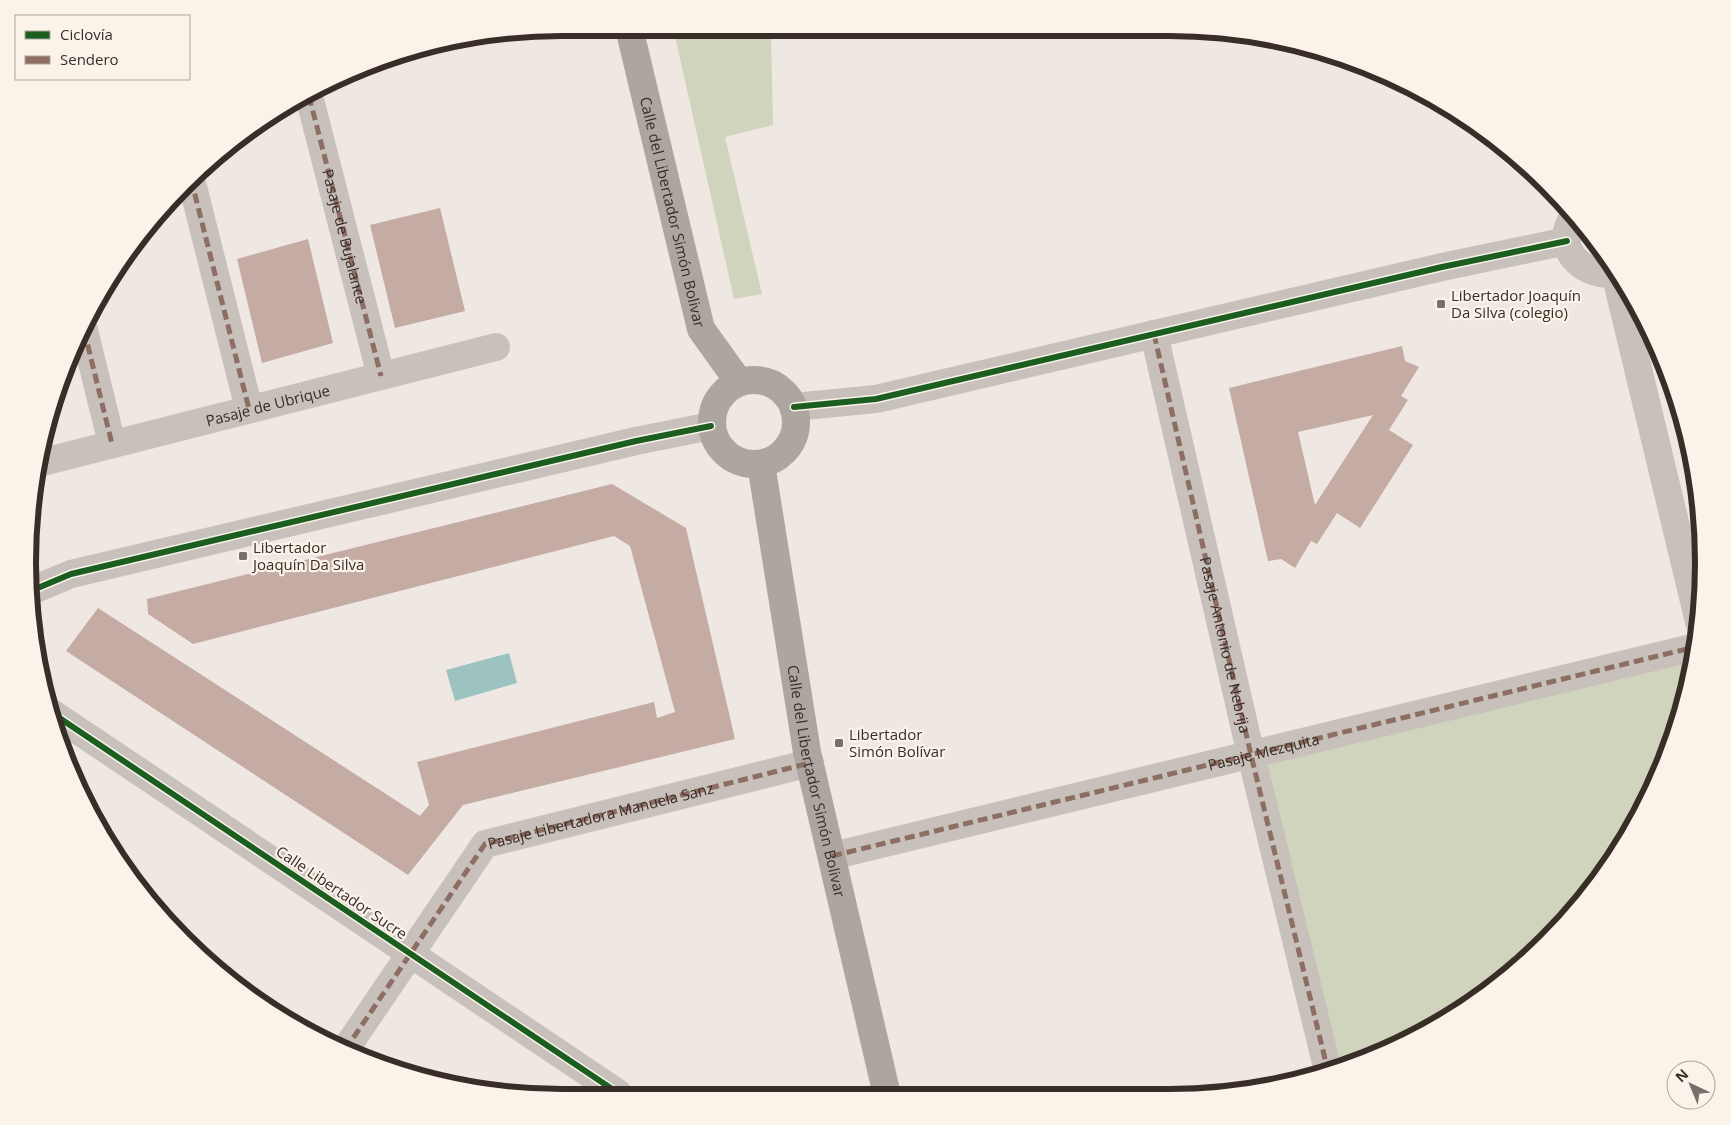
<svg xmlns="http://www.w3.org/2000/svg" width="1731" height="1125" viewBox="0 0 1731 1125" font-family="'Open Sans',sans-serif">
  <rect width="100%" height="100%" fill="#efe8e2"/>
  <g fill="#d1d4bc">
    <path d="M 674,32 L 771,32 L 773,125 L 725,137 L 762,294 L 734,299 Z"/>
    <path d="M 1679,643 L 1688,680 L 1675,735 L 1632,830 L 1571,915 L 1494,987 L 1405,1042 L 1338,1067 L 1262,742 Z"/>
  </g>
  <path fill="#9dc3c1" d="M 509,653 L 517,683 L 455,701 L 446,670 Z"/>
  <g fill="#c4aba3" fill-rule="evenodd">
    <path d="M 440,208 L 465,311 L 395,328 L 370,225 Z"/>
    <path d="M 308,239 L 333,343 L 262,363 L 237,259 Z"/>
    <path d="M 1402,346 L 1405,361 L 1419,367 L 1401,396 L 1408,400 L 1389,430 L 1413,445 L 1360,528 L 1337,513 L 1317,544 L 1311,541 L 1295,568 L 1281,559 L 1268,561 L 1229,388 ZM 1373,415 L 1315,505 L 1298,432 Z"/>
    <path d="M 612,484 L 686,528 L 735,739 L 463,805 L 408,875 L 66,651 L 98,608 L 420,816 L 429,805 L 417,762 L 654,702 L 657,718 L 675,712 L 630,546 L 614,536 L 193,644 L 148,614 L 147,599 Z"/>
  </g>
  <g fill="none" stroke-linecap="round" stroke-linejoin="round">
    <g stroke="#c8c1bb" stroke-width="28">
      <path d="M 309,96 L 381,376"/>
      <path d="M 191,179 L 249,409"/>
      <path d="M 1574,216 C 1551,247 1583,278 1615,273"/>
      <path d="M 1615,273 L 1699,622"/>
      <path d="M 84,330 L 112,444"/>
      <path id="s1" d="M 1154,334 L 1251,755 L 1328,1071"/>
      <path d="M 794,407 L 876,399 L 1442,267 L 1567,241"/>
      <path id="s2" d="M 39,463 L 496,347"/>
      <path d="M 33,590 L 71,574 L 636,441 L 711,426"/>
      <path d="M 52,713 L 618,1093"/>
      <path id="s3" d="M 832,856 L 1695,647"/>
      <path id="s4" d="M 345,1050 L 485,844 L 810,763"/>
    </g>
    <g stroke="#ada5a0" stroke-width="28">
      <path id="s5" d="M 630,32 L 701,329 L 739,382"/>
      <circle cx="754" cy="422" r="42"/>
      <path id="s6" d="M 761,464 L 807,752 L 887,1095"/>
    </g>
    <g stroke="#8d6e63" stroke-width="5" stroke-dasharray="10 5" stroke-linecap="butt">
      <path id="s7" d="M 309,96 L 381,376"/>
      <path d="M 191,179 L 249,409"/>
      <path d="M 84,330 L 112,444"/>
      <path d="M 1154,334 L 1251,755 L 1328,1071"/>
      <path d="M 832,856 L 1695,647"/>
      <path d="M 345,1050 L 485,844 L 810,763"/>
    </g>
    <defs>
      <g id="cycleway">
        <path d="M 794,407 L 876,399 L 1442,267 L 1567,241"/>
        <path d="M 33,590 L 71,574 L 636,441 L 711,426"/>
        <path d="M 52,713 L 618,1093"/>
      </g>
    </defs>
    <use href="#cycleway" stroke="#fbf3ea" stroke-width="9"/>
    <use href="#cycleway" stroke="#1b5e20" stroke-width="6"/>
  </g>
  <g fill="#796e69" stroke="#fbf3ea" stroke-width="2">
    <rect x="1436" y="299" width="10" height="10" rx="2.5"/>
    <rect x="238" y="551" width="10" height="10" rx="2.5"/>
    <rect x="834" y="738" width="10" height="10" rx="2.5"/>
  </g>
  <g text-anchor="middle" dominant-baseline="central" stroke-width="4.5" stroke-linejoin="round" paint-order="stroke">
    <g font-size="15" fill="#392d28" stroke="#fbf3ea">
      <text stroke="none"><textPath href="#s5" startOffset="185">Calle del Libertador Simón Bolivar</textPath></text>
      <text stroke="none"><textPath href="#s7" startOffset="145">Pasaje de Bujalance</textPath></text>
      <text stroke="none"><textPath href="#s2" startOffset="236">Pasaje de Ubrique</textPath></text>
      <text stroke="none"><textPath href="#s1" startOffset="319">Pasaje Antonio de Nebrija</textPath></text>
      <text stroke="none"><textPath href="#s3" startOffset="444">Pasaje Mezquita</textPath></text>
      <text stroke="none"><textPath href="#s6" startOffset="322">Calle del Libertador Simón Bolivar</textPath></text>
      <text stroke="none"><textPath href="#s4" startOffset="368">Pasaje Libertadora Manuela Sanz</textPath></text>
      <text transform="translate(342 892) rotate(34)">Calle Libertador Sucre</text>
    </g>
    <g font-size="15" fill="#392d28" stroke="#fbf3ea" text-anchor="start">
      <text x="1451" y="295">Libertador Joaquín<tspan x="1451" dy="17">Da Silva (colegio)</tspan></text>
      <text x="253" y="547">Libertador<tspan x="253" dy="17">Joaquín Da Silva</tspan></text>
      <text x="849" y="734">Libertador<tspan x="849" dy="17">Simón Bolívar</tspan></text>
    </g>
  </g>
  <path d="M0 0H1731V1125H0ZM562 36H1169A526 526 0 0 1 1695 562V563A526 526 0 0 1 1169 1089H562A526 526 0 0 1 36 563V562A526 526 0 0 1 562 36Z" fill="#fbf3ea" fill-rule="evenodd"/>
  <path fill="none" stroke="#392d28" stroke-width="6" d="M562 36H1169A526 526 0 0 1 1695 562V563A526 526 0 0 1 1169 1089H562A526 526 0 0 1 36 563V562A526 526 0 0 1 562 36Z"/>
  <rect x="15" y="15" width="175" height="65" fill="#fbf3ea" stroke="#ada49c"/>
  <rect x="25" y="31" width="25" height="8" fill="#1b5e20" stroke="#ada49c"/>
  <text x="60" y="40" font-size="15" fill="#392d28">Ciclovía</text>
  <rect x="25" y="56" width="25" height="8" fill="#8d6e63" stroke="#ada49c"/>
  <text x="60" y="65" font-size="15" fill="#392d28">Sendero</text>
  <g transform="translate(1691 1085) rotate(316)"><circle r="24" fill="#fbf3ea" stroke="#ada49c"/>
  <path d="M0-4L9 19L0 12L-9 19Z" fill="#796e69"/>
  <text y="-8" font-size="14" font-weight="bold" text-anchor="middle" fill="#392d28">N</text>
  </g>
</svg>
